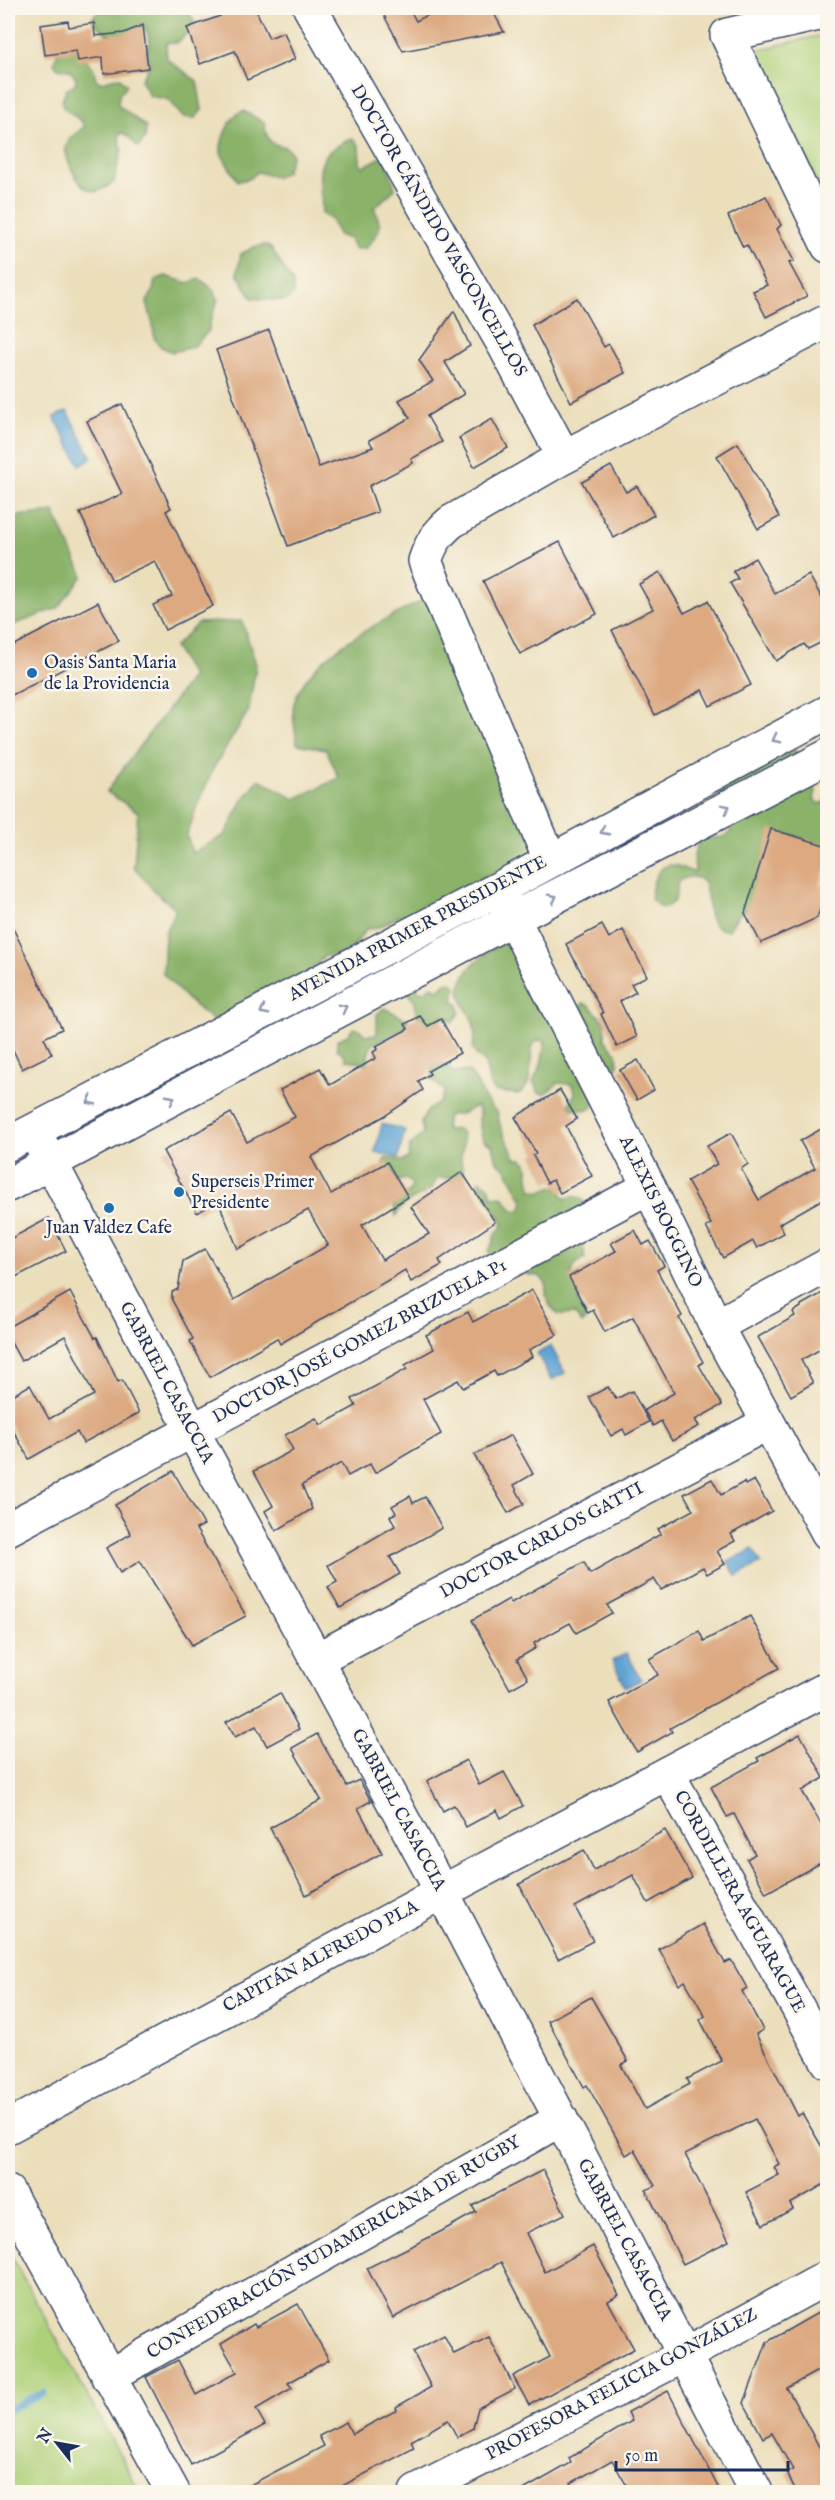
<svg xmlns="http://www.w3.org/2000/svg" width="835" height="2500" viewBox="0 0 835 2500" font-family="'IM FELL English',serif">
  <rect width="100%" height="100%" fill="#fbf7ec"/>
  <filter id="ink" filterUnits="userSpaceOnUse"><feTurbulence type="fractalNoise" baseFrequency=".0167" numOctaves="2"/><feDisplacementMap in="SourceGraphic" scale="12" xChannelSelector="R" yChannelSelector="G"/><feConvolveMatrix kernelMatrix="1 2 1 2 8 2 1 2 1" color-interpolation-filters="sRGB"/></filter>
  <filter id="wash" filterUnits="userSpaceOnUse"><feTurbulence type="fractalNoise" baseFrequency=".008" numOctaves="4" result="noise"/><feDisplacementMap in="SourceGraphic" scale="24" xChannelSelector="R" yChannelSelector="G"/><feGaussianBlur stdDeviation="1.35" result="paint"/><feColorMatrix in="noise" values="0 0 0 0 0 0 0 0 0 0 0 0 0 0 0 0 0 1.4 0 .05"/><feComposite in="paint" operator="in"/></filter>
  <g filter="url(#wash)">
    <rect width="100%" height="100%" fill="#ebdebb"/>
    <g fill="#add079" stroke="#64806c" stroke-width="1.5">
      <path d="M 827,34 L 828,34 L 827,201 L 757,59 L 761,49 Z"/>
      <path d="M 8,2250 L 140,2492 L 8,2492 Z"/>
    </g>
    <g fill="#8ab269" stroke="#527064" stroke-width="1.5">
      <path d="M 107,8 L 186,8 L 194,21 L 194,27 L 177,43 L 166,43 L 167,59 L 197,81 L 202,110 L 195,118 L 183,117 L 167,99 L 150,96 L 141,80 L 150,64 L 146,54 L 150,42 L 145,26 C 116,39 114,45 92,19 L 95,14 Z"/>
      <path d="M 74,48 L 94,69 L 96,80 L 101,82 L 119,77 L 127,85 L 119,95 L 118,105 L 146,127 L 145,139 L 138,147 L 126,134 L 120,133 L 119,139 L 122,149 L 114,182 C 109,185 102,191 96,191 C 78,191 68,163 65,149 L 70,138 L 84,127 L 82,122 L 63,107 L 62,101 L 66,90 L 75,84 L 76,78 L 69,70 L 58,68 L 54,63 C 56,51 63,50 74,48 Z"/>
      <path d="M 243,111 L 264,122 C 265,127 266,134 268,138 C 273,149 288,142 292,155 L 286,172 L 276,177 L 258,172 L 249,179 L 238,181 C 236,179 221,154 221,152 C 220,139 231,114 243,111 Z"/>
      <path d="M 352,138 L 359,145 L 360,163 L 363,167 L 385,155 L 395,189 L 374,208 C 384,230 380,230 366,248 L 355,249 L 349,239 L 338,235 L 331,219 L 322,213 C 323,194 313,169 328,153 C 333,147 344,142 352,138 Z"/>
      <path d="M 265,245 L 271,248 L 293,283 L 294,294 L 285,301 L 252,298 L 237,273 L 241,254 L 254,247 Z"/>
      <path d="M 165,276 L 188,283 L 200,279 C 233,302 209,304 209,331 L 193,347 L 172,352 L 161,347 L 154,338 L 153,325 L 147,302 L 153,291 L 155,280 Z"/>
      <path d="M 54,512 L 83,576 L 58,608 L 8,627 L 8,517 Z"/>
      <path d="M 438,593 L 513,756 L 550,804 L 545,848 L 449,895 L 424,916 L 403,914 L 377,928 L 366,929 L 349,953 L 324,956 L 311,971 L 216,1023 L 187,999 L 163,974 L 165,932 L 176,909 L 154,891 L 134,867 L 138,812 L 107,792 C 133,751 165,716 192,676 L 174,647 L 198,623 L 242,621 L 256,664 L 249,710 L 214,767 L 195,811 L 187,835 L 192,853 L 225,835 L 243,800 L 259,779 L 295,799 L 339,778 L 326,749 L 297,744 C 296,732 291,714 294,703 C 311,649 392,617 438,593 Z"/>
      <path d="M 794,749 L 799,754 L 724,798 L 719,793 L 720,787 Z"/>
      <path d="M 807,785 L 813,786 L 816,790 L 814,799 L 818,803 L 824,803 L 827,799 L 827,860 L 805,839 L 783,833 L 768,842 L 748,908 L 738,915 L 729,930 C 693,930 721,876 691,877 C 685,877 682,879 678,882 L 675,900 L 666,908 L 660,907 L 651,899 C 651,887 656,864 672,865 C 679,865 687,871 695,872 L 694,855 L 700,838 C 712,835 721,842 731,832 L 729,823 L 750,813 C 779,820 784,794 807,785 Z"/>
      <path d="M 515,943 L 546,993 L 529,996 L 530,1000 L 547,999 L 573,1017 L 583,1003 L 589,1005 L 605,1023 L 605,1040 L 617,1053 L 618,1065 L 611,1073 L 605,1073 L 593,1106 L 589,1110 L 572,1109 L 569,1104 L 575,1094 L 574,1087 L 569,1084 L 558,1083 L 545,1094 L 539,1093 L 533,1082 L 541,1065 L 545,1041 L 540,1040 L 534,1042 C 527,1058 537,1087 517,1094 L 494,1091 L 490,1086 L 485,1062 C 464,1048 478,1045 474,1026 C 472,1015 463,1007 461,996 C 457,974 481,956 497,946 C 501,943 509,944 515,943 Z"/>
      <path d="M 452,982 L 456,987 L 453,1001 L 458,1004 L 460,1013 L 453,1022 L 443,1016 L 439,1024 L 428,1026 C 417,1018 415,1014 415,1001 L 407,993 L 415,985 L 417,990 L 423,992 L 432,986 L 439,990 L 446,983 Z"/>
      <path d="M 384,1008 L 408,1020 L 404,1024 L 404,1029 L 372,1044 L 368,1055 L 368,1066 L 361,1062 L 346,1060 L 344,1054 L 337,1049 L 337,1040 L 348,1035 L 353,1028 L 359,1029 L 365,1035 L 377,1035 L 377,1014 Z"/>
      <path d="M 442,1062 L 453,1072 L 468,1071 C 481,1083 482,1102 497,1112 L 501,1129 L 516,1159 L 522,1159 L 527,1163 L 531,1189 L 539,1192 L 553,1186 L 558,1189 L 565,1198 C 574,1197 580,1194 585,1204 L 569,1216 L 563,1214 L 557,1215 L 555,1220 L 582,1241 L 585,1258 L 575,1265 L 571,1275 L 582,1289 C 577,1300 577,1304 585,1314 L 585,1320 L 582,1324 L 575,1314 L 559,1315 C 548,1306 545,1298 546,1284 L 540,1276 L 529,1275 L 525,1271 L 492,1256 L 488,1252 L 494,1241 L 494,1236 L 502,1227 L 503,1222 L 479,1184 L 479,1180 L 489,1186 L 492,1197 L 503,1196 L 513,1210 L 519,1211 L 523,1206 L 523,1201 L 506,1169 L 497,1162 L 493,1146 L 483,1140 L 479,1123 L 479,1110 L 476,1106 L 461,1114 L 449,1115 L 445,1125 L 447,1130 L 458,1129 C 468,1139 461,1148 461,1159 C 461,1167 466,1170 463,1179 L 437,1178 C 431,1197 412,1195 401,1208 C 399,1210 398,1213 396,1216 L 394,1205 C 400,1196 412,1196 412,1184 L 406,1179 L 395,1181 L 384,1169 L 383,1163 L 386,1158 L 403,1161 L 408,1158 L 410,1146 L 423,1134 L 421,1122 L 428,1110 L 440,1102 L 445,1091 L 432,1080 C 431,1070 432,1066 442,1062 Z"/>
    </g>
    <g fill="#5fa3d3" stroke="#3d6998" stroke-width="1.5">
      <path d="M 67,411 L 92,458 L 80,465 L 54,417 Z"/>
      <path d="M 382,1124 L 405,1130 L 398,1158 L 375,1152 Z"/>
      <path d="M 551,1346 L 565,1373 L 551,1380 L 537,1353 Z"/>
      <path d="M 753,1549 L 761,1563 L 736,1576 L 728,1562 Z"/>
      <path d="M 627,1653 L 641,1680 L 626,1687 L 612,1661 Z"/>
    </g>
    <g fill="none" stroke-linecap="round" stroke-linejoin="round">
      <path stroke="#5fa3d3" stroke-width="7" d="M 8,2410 L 44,2393"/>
    </g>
    <g id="blocks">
      <g fill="#dca981">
        <path d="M 216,8 L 255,8 L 269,38 L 284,32 L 295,59 L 247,80 L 235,51 L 200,64 L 187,28 L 220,16 Z"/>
        <path d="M 380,8 L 409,8 L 416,21 L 442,8 L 491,8 L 504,32 L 403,51 Z"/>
        <path d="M 68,21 L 69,27 L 94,23 L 95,36 L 124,33 L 143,25 L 148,68 L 104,74 L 103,57 L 78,61 L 76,51 L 45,55 L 41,25 Z"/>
        <path d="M 766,196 L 781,225 L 777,229 L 794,261 L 789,263 L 807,296 L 766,317 L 753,291 L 767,285 L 747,245 L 743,247 L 728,216 Z"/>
        <path d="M 577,298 L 604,347 L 609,344 L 625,373 L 571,402 L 532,325 Z"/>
        <path d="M 454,311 L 470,346 L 445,362 L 464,394 L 427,416 L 442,442 L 411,459 L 413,463 L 369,486 L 378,512 L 288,546 L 216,350 L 269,330 L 319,467 L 373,447 L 369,440 L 410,418 L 399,400 L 433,381 L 419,360 Z"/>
        <path d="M 122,404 L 171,508 L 166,511 L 213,606 L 165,630 L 153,605 L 172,596 L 155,561 L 112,581 L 80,513 L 122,494 L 87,421 Z"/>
        <path d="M 492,419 L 508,448 L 474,467 L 459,438 Z"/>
        <path d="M 738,443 L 779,517 L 758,529 L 717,456 Z"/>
        <path d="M 611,466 L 626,492 L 637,486 L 654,515 L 614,538 L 582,482 Z"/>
        <path d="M 560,542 L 597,614 L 520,654 L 483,581 Z"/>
        <path d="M 755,558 L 775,594 L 809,575 L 828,609 L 828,639 L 808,649 L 804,644 L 776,661 L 730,583 L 738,579 L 733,571 Z"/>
        <path d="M 660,572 L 684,613 L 708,601 L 751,685 L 710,706 L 702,690 L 655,715 L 612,630 L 653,609 L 639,584 Z"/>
        <path d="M 98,602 L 119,641 L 8,697 L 8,648 Z"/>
        <path d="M 771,829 L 828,846 L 828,864 L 820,886 L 827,889 L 817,918 L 761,943 L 745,913 Z"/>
        <path d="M 8,918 L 62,1029 L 44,1038 L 52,1054 L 22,1069 L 8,1039 Z"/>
        <path d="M 602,925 L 609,938 L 623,930 L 647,976 L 631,984 L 636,992 L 620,1001 L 637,1037 L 617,1047 L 601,1014 L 603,1013 L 566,944 Z"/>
        <path d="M 420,1016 L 428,1026 L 441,1019 L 460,1053 L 428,1071 L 430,1074 L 418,1081 L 423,1090 L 386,1115 L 311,1157 L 331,1194 L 387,1162 L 408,1197 L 362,1225 L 382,1260 L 429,1234 L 411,1207 L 462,1172 L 495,1222 L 439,1260 L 442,1265 L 411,1282 L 405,1270 L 280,1344 L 277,1338 L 210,1377 L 190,1341 L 193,1339 L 172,1300 L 172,1292 L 178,1289 L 183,1261 L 205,1249 L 234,1300 L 328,1245 L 308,1210 L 238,1249 L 218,1201 L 197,1213 L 163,1151 L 231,1113 L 247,1142 L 295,1117 L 280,1090 L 320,1068 L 330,1085 L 376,1058 L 373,1052 L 378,1049 L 376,1046 L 408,1029 L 405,1024 Z"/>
        <path d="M 638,1060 L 654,1090 L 637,1100 L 620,1070 Z"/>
        <path d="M 560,1090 L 577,1119 L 566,1126 L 592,1176 L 560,1193 L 553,1180 L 547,1183 L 533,1155 L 536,1153 L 515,1117 Z"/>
        <path d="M 828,1125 L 828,1196 L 779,1224 L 784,1233 L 757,1248 L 753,1241 L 723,1258 L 706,1227 L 711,1224 L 687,1181 L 717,1164 L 707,1146 L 731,1133 L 748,1164 L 741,1169 L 759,1200 L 815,1168 L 800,1141 Z"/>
        <path d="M 49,1218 L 66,1251 L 8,1281 L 8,1240 Z"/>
        <path d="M 635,1230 L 643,1245 L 650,1241 L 664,1266 L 657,1270 L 682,1316 L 679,1318 L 703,1362 L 699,1365 L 722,1405 L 695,1420 L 699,1426 L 672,1441 L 661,1421 L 653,1426 L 644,1410 L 674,1393 L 633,1317 L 605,1332 L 593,1310 L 588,1313 L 569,1277 L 616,1251 L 611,1243 Z"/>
        <path d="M 532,1290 L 557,1335 L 529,1350 L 532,1357 L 497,1376 L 494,1371 L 463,1388 L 458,1380 L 423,1399 L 441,1434 L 375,1473 L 370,1464 L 348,1476 L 341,1463 L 302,1485 L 312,1509 L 276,1531 L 265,1511 L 273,1506 L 254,1471 L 293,1450 L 285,1435 L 316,1418 L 321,1425 L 356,1406 L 352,1399 L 407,1369 L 405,1365 L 434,1349 L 426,1335 L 468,1312 L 473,1322 Z"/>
        <path d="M 828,1290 L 828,1345 L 801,1360 L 813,1383 L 791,1396 L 758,1337 L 795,1316 L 793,1312 L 801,1307 L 801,1305 Z"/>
        <path d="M 70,1292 L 95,1338 L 97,1337 L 118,1382 L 122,1380 L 139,1413 L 83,1443 L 77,1432 L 29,1459 L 8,1421 L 8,1398 L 30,1385 L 49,1419 L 94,1395 L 65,1336 L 21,1361 L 8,1337 L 8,1327 Z"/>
        <path d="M 608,1387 L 616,1399 L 632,1391 L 649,1422 L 626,1435 L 623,1429 L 611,1436 L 589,1397 Z"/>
        <path d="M 511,1435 L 533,1474 L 514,1485 L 524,1504 L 508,1513 L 474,1455 Z"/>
        <path d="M 173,1471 L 204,1525 L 196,1529 L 246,1616 L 192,1645 L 140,1561 L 120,1573 L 106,1548 L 131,1534 L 115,1505 Z"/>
        <path d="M 712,1479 L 721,1495 L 744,1482 L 745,1485 L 754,1480 L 772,1511 L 731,1534 L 735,1541 L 717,1551 L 725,1564 L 707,1574 L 703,1567 L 661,1590 L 654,1579 L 607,1605 L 612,1613 L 576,1633 L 570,1623 L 534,1643 L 536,1648 L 517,1659 L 528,1679 L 510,1689 L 472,1620 L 509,1599 L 511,1603 L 584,1562 L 590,1574 L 661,1534 L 658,1529 L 693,1510 L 684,1494 Z"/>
        <path d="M 410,1496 L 413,1503 L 425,1497 L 442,1528 L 390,1557 L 400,1574 L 340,1608 L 328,1587 L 337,1582 L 328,1565 L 395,1526 L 390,1516 L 396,1513 L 392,1506 Z"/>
        <path d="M 750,1616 L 779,1668 L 670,1728 L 672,1732 L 637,1752 L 609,1702 L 658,1675 L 649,1659 L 699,1631 L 704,1641 Z"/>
        <path d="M 280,1693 L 299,1729 L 267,1746 L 256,1726 L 235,1737 L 226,1722 Z"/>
        <path d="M 317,1734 L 347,1786 L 359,1780 L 371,1801 L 358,1808 L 382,1853 L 306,1895 L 270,1828 L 321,1800 L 292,1748 Z"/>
        <path d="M 800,1734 L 824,1778 L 802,1791 L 828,1836 L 828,1859 L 766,1893 L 747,1859 L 755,1854 L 734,1814 L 727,1817 L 711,1787 L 759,1761 L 757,1758 Z"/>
        <path d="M 466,1760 L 479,1785 L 504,1772 L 523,1806 L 501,1818 L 497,1810 L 466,1827 L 454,1805 L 443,1811 L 427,1781 Z"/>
        <path d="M 665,1830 L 692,1878 L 648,1903 L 633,1875 L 575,1907 L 593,1941 L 558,1959 L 519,1884 L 584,1850 L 594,1870 Z"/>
        <path d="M 703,1924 L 725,1963 L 731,1960 L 747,1988 L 742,1991 L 763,2030 L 756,2034 L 798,2116 L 802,2113 L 828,2157 L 828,2182 L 790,2204 L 793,2209 L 763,2225 L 746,2192 L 779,2175 L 774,2167 L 779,2164 L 755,2119 L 685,2154 L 729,2241 L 683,2264 L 646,2190 L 655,2186 L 635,2150 L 626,2155 L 587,2085 L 584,2087 L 548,2021 L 591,1997 L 628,2061 L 621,2065 L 645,2109 L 690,2084 L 687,2079 L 722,2061 L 700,2020 L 705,2016 L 685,1981 L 679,1985 L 659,1949 Z"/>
        <path d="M 543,2170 L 565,2214 L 526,2233 L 545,2272 L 593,2246 L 619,2295 L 608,2301 L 634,2349 L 529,2405 L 513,2376 L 550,2357 L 501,2262 L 393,2318 L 367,2268 L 442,2231 L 476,2212 L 472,2206 Z"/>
        <path d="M 298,2304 L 329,2360 L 288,2383 L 292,2388 L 256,2409 L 265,2425 L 191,2465 L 146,2377 L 178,2360 L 196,2395 L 237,2372 L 221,2344 L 254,2324 L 256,2327 Z"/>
        <path d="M 828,2307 L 828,2365 L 787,2388 L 828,2463 L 828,2493 L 797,2493 L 787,2473 L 793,2470 L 772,2433 L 763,2438 L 744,2403 L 767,2342 Z"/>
        <path d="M 444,2335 L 454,2354 L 489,2337 L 515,2389 L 478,2408 L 473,2428 L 457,2437 L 448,2420 L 411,2441 L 414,2448 L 329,2493 L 235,2493 L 324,2446 L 319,2436 L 346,2422 L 352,2434 L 397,2410 L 396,2407 L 431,2387 L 413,2352 Z"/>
        <path d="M 668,2391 L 721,2493 L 631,2493 L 612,2460 L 571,2483 L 577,2493 L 518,2493 L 571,2463 L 569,2458 L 632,2421 L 628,2412 Z"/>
      </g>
    </g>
  </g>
  <g filter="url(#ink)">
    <use href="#blocks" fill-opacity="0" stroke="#3a496c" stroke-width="1.5"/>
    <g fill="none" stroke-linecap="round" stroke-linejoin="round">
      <defs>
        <g id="minor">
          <path d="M 310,8 L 504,345 L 564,457"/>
          <path d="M 828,12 L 727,35 L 828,246"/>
          <path d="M 550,860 L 425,561 C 431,543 437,534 451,522 L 564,457 L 828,321"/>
          <path d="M 500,893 L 649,1187 L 716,1326 L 828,1533"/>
          <path d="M 34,1131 L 193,1432 L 442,1892 L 756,2492"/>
          <path d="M 716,1326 L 828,1265"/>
          <path d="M 8,1529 L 649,1187"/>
          <path d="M 317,1659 L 768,1423"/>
          <path d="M 668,1774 L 828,2062"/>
          <path d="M 8,2127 L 442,1892 L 828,1688"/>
          <path d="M 8,2192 L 173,2492"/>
          <path d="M 108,2377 L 561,2119"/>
          <path d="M 416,2492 L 685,2355 L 828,2277"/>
        </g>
        <g id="major">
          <path d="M 8,1144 L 498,889 L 828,712"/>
          <path d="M 8,1185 L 512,919 L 828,756"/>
        </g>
      </defs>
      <use href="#minor" stroke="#3a496c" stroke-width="36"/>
      <use href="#major" stroke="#3a496c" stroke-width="36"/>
      <use href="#minor" stroke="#fff" stroke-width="33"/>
      <use href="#major" stroke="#fff" stroke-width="33"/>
    </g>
    <defs><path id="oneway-chevron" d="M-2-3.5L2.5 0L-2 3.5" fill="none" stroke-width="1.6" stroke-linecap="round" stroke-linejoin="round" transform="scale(1.5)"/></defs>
    <g stroke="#8d97ae">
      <use href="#oneway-chevron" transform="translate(776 739) rotate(152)"/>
      <use href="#oneway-chevron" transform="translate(726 808) rotate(-27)"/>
      <use href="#oneway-chevron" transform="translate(604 831) rotate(152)"/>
      <use href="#oneway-chevron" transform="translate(553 898) rotate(-27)"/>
      <use href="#oneway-chevron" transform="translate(343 1008) rotate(-28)"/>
      <use href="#oneway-chevron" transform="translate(264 1011) rotate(152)"/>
      <use href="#oneway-chevron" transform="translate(171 1099) rotate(-28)"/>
      <use href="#oneway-chevron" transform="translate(91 1101) rotate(152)"/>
    </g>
  </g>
  <g fill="#1f6fb2" stroke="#fbf7ec" stroke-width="2">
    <circle cx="32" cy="673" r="6"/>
    <circle cx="179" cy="1192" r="6"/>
    <circle cx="109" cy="1208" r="6"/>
  </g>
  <g text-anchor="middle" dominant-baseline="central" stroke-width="5" stroke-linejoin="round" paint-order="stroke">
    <g font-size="18" fill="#1b2f5e" stroke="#fbf7ec">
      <text transform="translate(438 231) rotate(60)">DOCTOR CÁNDIDO VASCONCELLOS</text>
      <text transform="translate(418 929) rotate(-28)">AVENIDA PRIMER PRESIDENTE</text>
      <text transform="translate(660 1212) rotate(64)">ALEXIS BOGGINO</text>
      <text transform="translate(360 1342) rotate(-28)">DOCTOR JOSÉ GOMEZ BRIZUELA P1</text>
      <text transform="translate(166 1383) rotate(62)">GABRIEL CASACCIA</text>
      <text transform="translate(542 1541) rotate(-28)">DOCTOR CARLOS GATTI</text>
      <text transform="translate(398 1810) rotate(62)">GABRIEL CASACCIA</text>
      <text transform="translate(739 1902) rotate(61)">CORDILLERA AGUARAGUE</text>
      <text transform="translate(321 1957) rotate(-28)">CAPITÁN ALFREDO PLA</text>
      <text transform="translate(624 2240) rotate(62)">GABRIEL CASACCIA</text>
      <text transform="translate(334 2248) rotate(-30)">CONFEDERACIÓN SUDAMERICANA DE RUGBY</text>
      <text transform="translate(622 2385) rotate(-28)">PROFESORA FELICIA GONZÁLEZ</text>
    </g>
    <g font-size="18" fill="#1b2f5e" stroke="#fbf7ec" text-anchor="start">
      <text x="44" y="663">Oasis Santa Maria<tspan x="44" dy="21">de la Providencia</tspan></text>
      <text x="191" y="1182">Superseis Primer<tspan x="191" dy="21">Presidente</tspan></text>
      <text x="109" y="1228" text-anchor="middle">Juan Valdez Cafe</text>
    </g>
  </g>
  <rect width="835" height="2500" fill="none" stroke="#fbf7ec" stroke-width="30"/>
  <g transform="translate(57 2443) rotate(301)" stroke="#fbf7ec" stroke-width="4.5" paint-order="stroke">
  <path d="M0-4.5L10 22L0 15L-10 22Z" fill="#1b2f5e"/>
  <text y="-9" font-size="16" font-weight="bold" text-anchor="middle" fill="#1b2f5e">N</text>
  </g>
  <path d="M616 2461v9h172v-9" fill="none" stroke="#1b2f5e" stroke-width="3"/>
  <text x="625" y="2461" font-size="18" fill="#1b2f5e" stroke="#fbf7ec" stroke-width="4.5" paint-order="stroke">50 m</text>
</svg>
